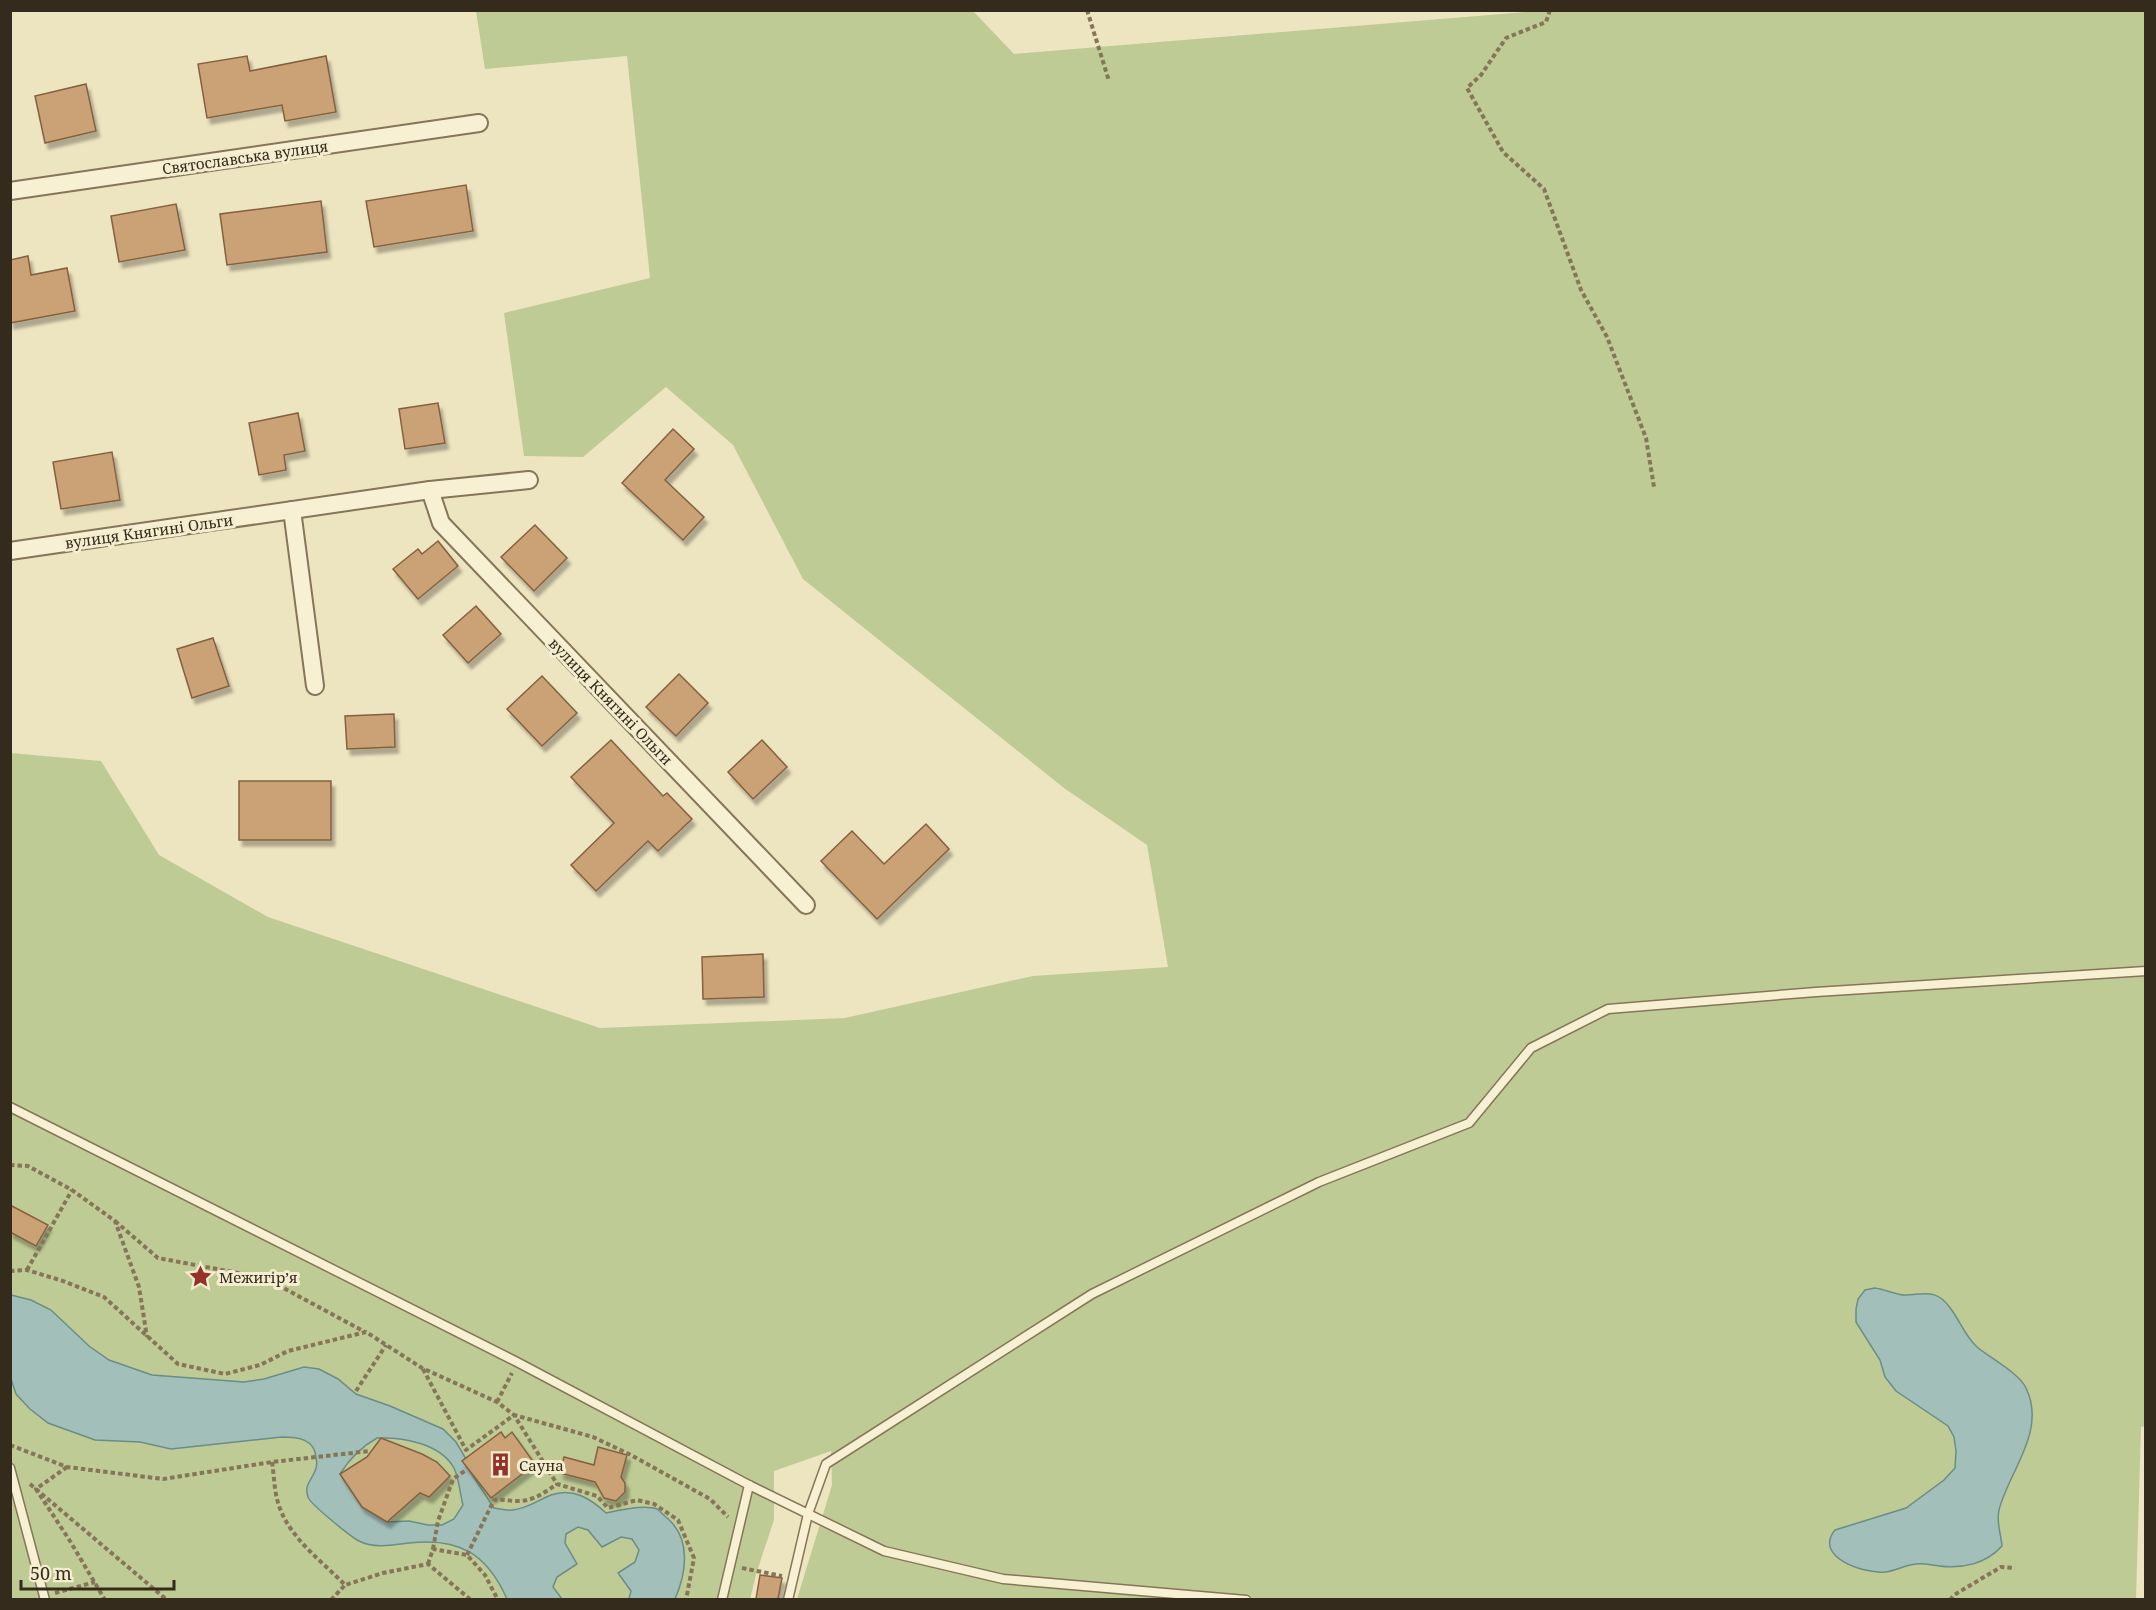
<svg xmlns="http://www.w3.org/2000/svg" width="2156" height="1610" viewBox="0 0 2156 1610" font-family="'Noto Serif',serif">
  <defs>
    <filter id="shadow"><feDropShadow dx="3.5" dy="6" stdDeviation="1.5" flood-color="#0004"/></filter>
  </defs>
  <rect width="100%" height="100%" fill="#ede4c0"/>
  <path fill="#bfcb94" d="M 1549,10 L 2145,11 L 2146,1426 L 2141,1427 L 2136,1599 L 797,1599 L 832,1485 L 831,1451 L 774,1471 L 774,1520 L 757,1571 L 750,1599 L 11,1599 L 10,753 L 101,761 L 159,855 L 268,917 L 600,1028 L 845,1018 L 1033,976 L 1168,967 L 1147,845 L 1064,788 L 803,579 L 733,445 L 666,387 L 583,457 L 524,456 L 504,313 L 650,278 L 627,56 L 485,69 L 476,11 L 973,11 L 1014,54 Z"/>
  <g fill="#a3bfb9" stroke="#6a8d87" stroke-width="1.5" fill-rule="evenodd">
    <path d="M 1875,1288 C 1884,1289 1899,1296 1906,1295 C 1927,1294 1937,1289 1951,1309 C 1960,1321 1965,1336 1977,1347 C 1990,1358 2019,1373 2026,1388 C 2047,1431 2009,1471 1999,1510 C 1996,1523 2001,1533 2002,1546 C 1986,1564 1962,1569 1939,1566 C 1931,1565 1924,1563 1916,1564 C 1905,1565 1895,1571 1885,1572 C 1864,1574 1813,1557 1835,1530 L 1906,1508 L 1944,1480 L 1955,1468 L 1956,1451 L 1954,1437 L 1948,1426 L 1896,1391 L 1885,1377 L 1880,1360 L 1856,1322 L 1856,1309 L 1858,1299 L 1865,1290 Z"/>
    <path d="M 11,1295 L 31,1300 L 51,1310 L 89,1346 L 109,1360 L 152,1375 L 244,1382 L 264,1379 L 304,1367 L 319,1369 L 338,1379 L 356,1394 L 390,1406 L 443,1429 L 456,1442 L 466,1459 L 467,1467 L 494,1508 C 500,1509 507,1511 512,1510 C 527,1509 538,1500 551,1495 C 573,1487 591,1499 606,1513 C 619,1510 645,1504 657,1509 C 660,1511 664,1516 667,1518 C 692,1539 686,1574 675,1599 L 629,1599 L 631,1591 L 618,1573 L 635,1562 L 639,1550 L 632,1539 L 621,1537 L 602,1547 L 588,1530 L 578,1527 L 566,1534 L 565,1543 L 577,1564 L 557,1577 L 553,1587 L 562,1599 L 507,1599 C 487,1554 459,1537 409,1543 C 393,1545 374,1549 359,1541 C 351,1537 309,1503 308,1497 C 304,1485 311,1481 315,1471 C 317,1467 317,1462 316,1458 C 315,1439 298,1437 282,1437 L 171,1449 L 140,1442 L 95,1440 L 48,1423 L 30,1409 L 16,1394 L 11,1379 ZM 377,1438 C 402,1437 440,1443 454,1468 C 459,1478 460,1494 463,1505 L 454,1519 L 442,1525 L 428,1525 L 409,1521 L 387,1522 L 362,1507 L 340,1474 C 350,1458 361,1447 377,1438 Z"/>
  </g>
  <g fill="#cba176" stroke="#84613f" stroke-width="1.5" filter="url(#shadow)">
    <path d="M 247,56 L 250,71 L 326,56 L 336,112 L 285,121 L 282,105 L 207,118 L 198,64 Z"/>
    <path d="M 86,84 L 96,131 L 45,143 L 35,96 Z"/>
    <path d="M 466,185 L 473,231 L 374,247 L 366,201 Z"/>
    <path d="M 321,201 L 327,252 L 227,265 L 220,214 Z"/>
    <path d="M 176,204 L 185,250 L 119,262 L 111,216 Z"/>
    <path d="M 28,256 L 31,275 L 67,268 L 75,311 L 10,323 L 10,260 Z"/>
    <path d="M 438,403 L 445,443 L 405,449 L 399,409 Z"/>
    <path d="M 298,413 L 305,451 L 284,455 L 286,470 L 259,475 L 249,423 Z"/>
    <path d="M 673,429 L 694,449 L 665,480 L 704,517 L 683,540 L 622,483 Z"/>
    <path d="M 112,452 L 120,500 L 61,509 L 53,462 Z"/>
    <path d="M 535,525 L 567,558 L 534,591 L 501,557 Z"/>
    <path d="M 438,541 L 458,566 L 418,599 L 393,569 L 418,549 L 422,554 Z"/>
    <path d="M 476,606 L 501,634 L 468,663 L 443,635 Z"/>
    <path d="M 213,638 L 229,686 L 192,698 L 177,649 Z"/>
    <path d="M 679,674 L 708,703 L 676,736 L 646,707 Z"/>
    <path d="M 542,676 L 577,713 L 542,746 L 507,709 Z"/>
    <path d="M 394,714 L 395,747 L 347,749 L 345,716 Z"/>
    <path d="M 611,740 L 663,796 L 667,793 L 692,819 L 658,851 L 648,841 L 596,891 L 571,865 L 614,823 L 571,777 Z"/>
    <path d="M 762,740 L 787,767 L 753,799 L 728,772 Z"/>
    <rect x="239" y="781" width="92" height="59"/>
    <path d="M 926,824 L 949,849 L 877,919 L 821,861 L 852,831 L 884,864 Z"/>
    <path d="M 763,954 L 764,997 L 703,999 L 702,957 Z"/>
    <path d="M 10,1205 L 48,1225 L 36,1246 L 10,1232 Z"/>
    <path d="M 501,1432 L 505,1438 L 512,1432 L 535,1464 L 491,1498 L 462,1461 Z"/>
    <path d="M 381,1438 L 422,1454 L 437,1462 L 450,1476 L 429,1497 L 420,1493 L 387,1522 L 362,1507 L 340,1474 L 367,1457 Z"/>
    <path d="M 598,1447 L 627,1455 L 621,1477 L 625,1483 L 625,1492 L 616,1501 L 604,1498 L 595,1482 L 560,1473 L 564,1457 L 594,1465 Z"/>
    <path d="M 760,1575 L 782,1578 L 778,1599 L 756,1599 Z"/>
  </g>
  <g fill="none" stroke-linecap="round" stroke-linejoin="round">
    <defs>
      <g id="lane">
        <path d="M 10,1107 L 517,1362 L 749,1485 L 884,1551 L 1003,1579 L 1246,1600"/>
        <path d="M 10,1468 L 45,1600"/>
        <path d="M 722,1600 L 749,1485"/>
        <path d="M 788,1600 L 808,1514 L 826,1464 L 1092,1294 L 1319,1182 L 1469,1123 L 1531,1048 L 1608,1009 L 1816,992 L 2146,971"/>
      </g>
      <g id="street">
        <path d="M 10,191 L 479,123"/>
        <path d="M 430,490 L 441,523 L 806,905"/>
        <path d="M 292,510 L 315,686"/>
        <path d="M 10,551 L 430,490 L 529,480"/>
      </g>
    </defs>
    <use href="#lane" stroke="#867558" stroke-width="11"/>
    <use href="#street" stroke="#867558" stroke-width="20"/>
    <g stroke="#867558" stroke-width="4" stroke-dasharray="4.5 3" stroke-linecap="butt">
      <path d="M 1087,10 L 1109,81"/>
      <path d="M 1550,10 L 1546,22 L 1506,38 L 1481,75 L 1467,88 L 1503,152 L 1544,189 L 1581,290 L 1607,337 L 1646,438 L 1654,487"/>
      <path d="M 10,1165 L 28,1166 L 72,1190 L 115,1221 L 139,1287 L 147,1337"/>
      <path d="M 115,1221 L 158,1258 L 265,1278 L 365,1332"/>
      <path d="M 27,1270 L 72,1190"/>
      <path d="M 10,1271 L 27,1270 L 63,1281 L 104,1297 L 178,1364 L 225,1374 L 260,1365 L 288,1351 L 366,1332 L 422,1368 L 497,1402 L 514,1415 L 557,1484 L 597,1496 L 608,1508 L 637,1500 L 654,1504 L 678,1520 L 694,1558 L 686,1600"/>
      <path d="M 423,1369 L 466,1450 L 514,1415 L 593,1437 L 631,1455 L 710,1499 L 728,1517"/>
      <path d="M 356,1391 L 386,1345"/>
      <path d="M 497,1402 L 512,1373"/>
      <path d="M 10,1445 L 67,1467 L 163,1479 L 272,1462 L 370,1451"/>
      <path d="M 272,1462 C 274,1474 274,1487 277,1499 C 286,1536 320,1559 345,1585 L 383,1573 L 428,1564 L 471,1600"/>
      <path d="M 67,1467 L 36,1489 L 70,1541 L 105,1600"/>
      <path d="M 30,1484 L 167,1600"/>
      <path d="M 433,1549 L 438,1521 L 453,1479 L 466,1470"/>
      <path d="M 467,1555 L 494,1500 C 503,1499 510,1501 518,1501 C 534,1501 545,1492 557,1484"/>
      <path d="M 428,1564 L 433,1549 L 467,1555 L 485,1575 L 498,1600"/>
      <path d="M 742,1568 L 782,1576"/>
      <path d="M 55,1593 L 95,1582"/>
      <path d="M 331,1600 L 345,1585"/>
      <path d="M 1950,1600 L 1954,1595 L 2001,1567 L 2015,1568"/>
    </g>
    <use href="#lane" stroke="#f8f0d3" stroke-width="8"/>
    <use href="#street" stroke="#f8f0d3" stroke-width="16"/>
  </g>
  <defs>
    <symbol id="sight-bare" viewBox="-9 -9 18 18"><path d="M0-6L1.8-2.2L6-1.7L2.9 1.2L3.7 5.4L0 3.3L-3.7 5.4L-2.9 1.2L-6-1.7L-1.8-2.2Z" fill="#943229" stroke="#f5edcf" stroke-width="2.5" paint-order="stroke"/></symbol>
    <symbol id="building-bare" viewBox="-9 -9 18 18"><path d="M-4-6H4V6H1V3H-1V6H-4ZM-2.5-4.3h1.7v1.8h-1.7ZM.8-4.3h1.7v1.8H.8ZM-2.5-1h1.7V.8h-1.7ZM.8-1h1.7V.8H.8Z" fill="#943229" stroke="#f5edcf" stroke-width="2.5" paint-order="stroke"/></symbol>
  </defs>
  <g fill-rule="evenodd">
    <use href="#sight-bare" x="184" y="1260" width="33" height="33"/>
    <use href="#building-bare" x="484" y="1448" width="33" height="33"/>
  </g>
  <g text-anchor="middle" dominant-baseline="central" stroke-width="6" stroke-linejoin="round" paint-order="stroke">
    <g font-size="15" fill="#352b1d" stroke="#f5edcf">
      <text transform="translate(245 157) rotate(-8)">Святославська вулиця</text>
      <text transform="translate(149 531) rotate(-8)">вулиця Княгині Ольги</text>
      <text transform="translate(611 701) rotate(46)">вулиця Княгині Ольги</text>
    </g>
    <g font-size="15" fill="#352b1d" stroke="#f5edcf" text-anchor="start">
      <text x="219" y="1277">Межигір’я</text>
      <text x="519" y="1465">Сауна</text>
    </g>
  </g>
  <rect width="2156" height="1610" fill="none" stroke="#352b1d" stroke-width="24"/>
  <path d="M21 1580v9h153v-9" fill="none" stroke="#352b1d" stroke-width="3"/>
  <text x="30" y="1580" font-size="18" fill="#352b1d" stroke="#f5edcf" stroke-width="4.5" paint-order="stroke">50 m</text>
</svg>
